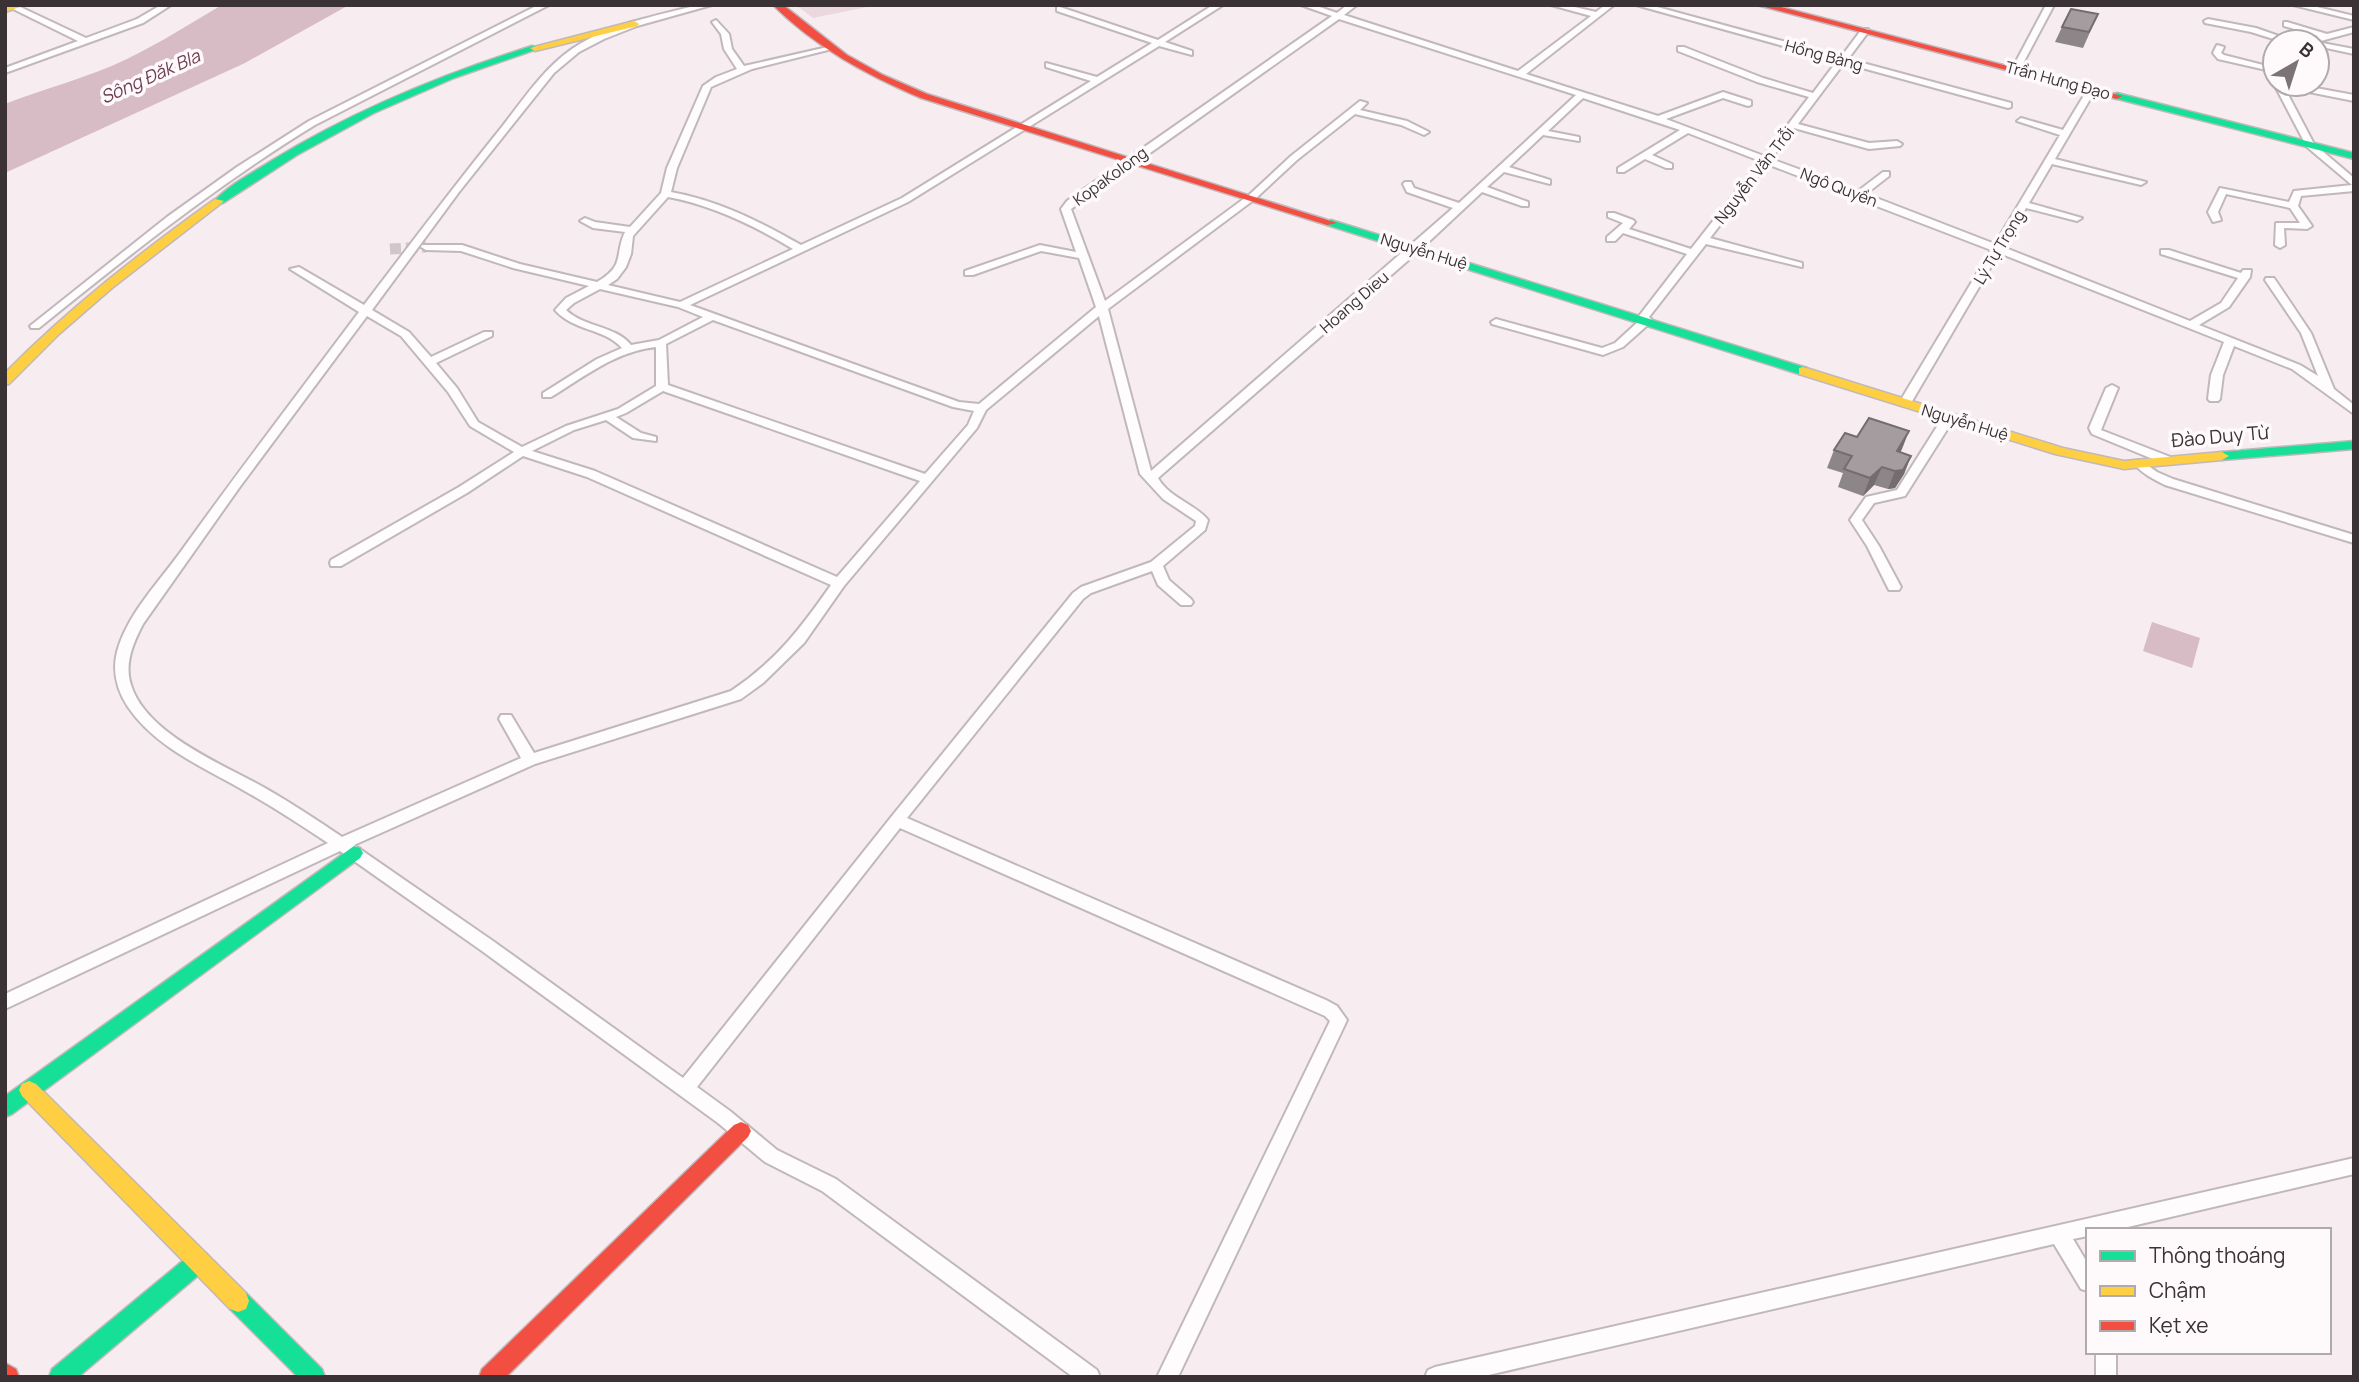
<svg xmlns="http://www.w3.org/2000/svg" width="2359" height="1382" viewBox="0 0 2359 1382" font-family="Manrope,sans-serif">
  <rect width="100%" height="100%" fill="#f7ecf0"/>
  <path fill="#ead8de" d="M 796,5 L 877,5 L 813,18 Z"/>
  <g fill="#d7bcc6">
    <path d="M 222,5 L 349,5 L 245,63 L 5,173 L 5,104 C 45,88 88,78 127,59 C 160,43 191,23 222,5 Z"/>
    <path d="M 2152,622 L 2200,638 L 2192,668 L 2143,651 Z"/>
  </g>
  <g fill="none" stroke-linecap="round" stroke-linejoin="round">
    <path stroke="#d1c7cb" stroke-width="11" stroke-dasharray="11 5" stroke-linecap="butt" d="M 390,249 L 426,247"/>
    <defs>
      <g id="street">
        <path d="M 5,5 L 16,5 L 86,38 L 137,19 L 161,5 L 171,5 L 143,23 L 5,73 L 5,68 L 78,41 Z"/>
        <path d="M 538,5 L 549,5 L 315,125 C 217,185 128,256 39,328 L 31,328 L 30,326 L 167,217 L 237,167 L 309,121 Z"/>
        <path d="M 698,5 L 712,5 L 637,26 L 604,39 L 579,52 L 554,73 L 459,192 L 372,310 L 409,332 L 431,357 L 484,332 L 492,332 L 492,336 L 436,363 L 457,388 L 478,422 L 522,447 L 566,426 L 618,409 L 656,386 L 656,347 C 616,351 584,377 551,397 L 543,397 L 543,393 L 597,359 L 622,348 C 604,328 573,331 555,310 L 566,298 L 589,286 L 513,268 L 461,251 L 426,250 L 421,247 L 422,245 L 462,245 L 520,264 L 597,282 C 626,265 614,255 625,232 L 593,228 L 580,221 L 585,218 L 595,222 L 630,227 L 661,193 L 667,168 L 703,86 L 716,77 L 737,69 L 724,49 L 721,34 L 712,22 L 716,20 L 729,34 L 732,49 L 744,66 L 832,46 L 836,48 L 752,69 L 711,87 L 677,168 L 671,192 C 717,200 761,222 801,245 L 902,198 L 1091,81 L 1046,67 L 1046,63 L 1097,77 L 1152,43 L 1057,11 L 1057,7 L 1060,7 L 1158,40 L 1213,5 L 1223,5 L 1165,42 L 1192,51 L 1192,55 L 1159,46 L 908,202 L 690,305 L 959,402 L 979,404 L 1096,307 L 1079,258 L 1041,251 L 973,275 L 965,275 L 965,271 L 1040,245 L 1076,252 L 1061,209 L 1067,201 L 1332,16 L 1301,5 L 1314,5 L 1337,13 L 1347,5 L 1357,5 L 1344,15 L 1518,71 L 1591,16 L 1551,5 L 1566,5 L 1596,12 L 1605,5 L 1614,5 L 1526,74 L 1658,116 L 1723,92 L 1751,101 L 1751,105 L 1748,106 L 1723,98 L 1666,119 L 1764,156 L 1809,97 L 1757,82 L 1678,51 L 1678,47 L 1684,47 L 1763,78 L 1813,93 L 1837,61 L 1636,5 L 1650,5 L 1841,57 L 1862,29 L 1868,29 L 1869,31 L 1848,59 L 2011,103 L 2011,107 L 2008,108 L 1844,63 L 1798,124 L 1869,143 L 1897,141 L 1902,144 L 1900,146 L 1869,149 L 1794,128 L 1771,159 L 1858,191 L 1883,172 L 1889,172 L 1889,176 L 1866,194 L 1995,244 L 2060,135 L 2017,121 L 2021,118 L 2063,130 L 2089,87 L 2095,87 L 2096,89 L 2055,159 L 2146,182 L 2141,185 L 2052,164 L 2029,203 L 2082,218 L 2077,221 L 2026,208 L 2003,247 L 2190,321 L 2221,303 L 2238,278 L 2161,254 L 2161,250 L 2169,250 L 2241,273 L 2243,270 L 2251,270 L 2250,277 L 2229,307 L 2199,325 L 2300,365 L 2318,376 L 2301,333 L 2265,280 L 2266,278 L 2274,278 L 2311,333 L 2334,389 L 2354,405 L 2354,414 L 2292,369 L 2234,346 L 2223,375 L 2220,399 L 2218,401 L 2210,401 L 2208,399 L 2211,375 L 2224,342 L 1999,253 L 1911,403 L 1905,406 L 1901,405 L 1899,403 L 1991,250 L 1767,164 L 1710,238 L 1802,263 L 1802,267 L 1706,244 L 1649,317 L 1652,320 L 1651,322 L 1623,347 L 1603,355 L 1492,324 L 1491,322 L 1496,319 L 1602,348 L 1615,343 L 1640,320 L 1638,318 L 1639,316 L 1687,254 L 1623,233 L 1615,241 L 1607,241 L 1607,237 L 1623,223 L 1608,217 L 1608,213 L 1614,213 L 1633,220 L 1635,222 L 1629,229 L 1691,249 L 1760,161 L 1688,133 L 1652,155 L 1672,164 L 1672,168 L 1666,168 L 1645,159 L 1624,172 L 1618,172 L 1618,168 L 1680,130 L 1583,98 L 1548,131 L 1579,137 L 1579,141 L 1543,135 L 1509,167 L 1550,180 L 1550,184 L 1504,172 L 1487,187 L 1528,202 L 1528,206 L 1522,206 L 1482,192 L 1420,250 L 1158,478 C 1169,498 1194,503 1208,520 L 1205,530 L 1163,566 L 1169,580 L 1191,599 L 1193,602 L 1191,605 L 1181,605 L 1158,585 L 1152,571 L 1091,593 L 1083,599 L 907,818 L 1326,1000 L 1337,1006 L 1347,1020 L 1178,1377 L 1157,1377 L 1330,1021 L 1325,1016 L 900,828 L 697,1087 L 730,1111 L 777,1150 L 836,1179 L 1097,1370 L 1100,1377 L 1073,1377 L 822,1191 L 765,1162 L 718,1123 L 482,951 L 340,851 L 5,1009 L 5,994 L 328,843 C 301,825 272,806 243,790 C 203,767 155,747 128,707 C 117,690 112,672 117,652 C 127,614 160,581 182,550 C 240,469 300,391 359,312 L 290,269 L 299,267 L 364,305 C 409,246 454,186 501,128 C 523,100 543,69 572,49 C 608,24 656,16 698,5 ZM 1339,19 L 1576,95 L 1459,203 L 1414,188 L 1411,182 L 1405,182 L 1403,184 L 1407,192 L 1453,208 L 1151,471 L 1108,309 L 1255,199 L 1297,160 L 1355,114 L 1401,125 L 1424,135 L 1429,132 L 1407,121 L 1360,110 L 1367,103 L 1360,101 L 1291,156 L 1249,195 L 1105,301 L 1071,209 ZM 668,197 C 712,205 755,226 793,249 L 680,302 L 608,285 L 617,279 L 626,267 L 631,254 L 633,236 ZM 600,289 L 678,307 L 703,317 L 659,340 L 631,345 C 615,325 585,328 566,310 L 574,303 ZM 367,316 L 401,336 L 448,392 L 470,426 L 514,452 L 459,487 L 331,560 L 330,563 L 331,566 L 341,566 L 467,493 L 523,456 L 587,477 L 831,585 C 801,628 776,661 731,691 L 534,753 L 511,715 L 501,715 L 499,719 L 521,758 L 342,837 C 317,820 291,803 265,788 C 224,765 146,734 131,685 C 124,664 133,643 143,624 L 239,488 ZM 1099,316 L 1140,474 L 1163,499 L 1196,521 L 1195,526 L 1151,562 L 1081,587 L 1073,593 L 892,816 L 683,1078 L 493,941 L 354,845 L 535,764 L 741,699 L 763,683 L 804,643 L 844,586 L 977,428 L 986,410 ZM 713,320 L 953,407 L 974,411 L 968,425 L 925,474 L 668,385 L 666,344 ZM 663,391 L 920,481 L 837,577 L 595,471 L 532,451 L 574,430 L 606,420 L 633,438 L 656,441 L 656,437 L 641,433 L 616,417 L 626,413 Z"/>
        <path d="M 2046,5 L 2054,5 L 2020,69 L 2013,71 L 2012,69 Z"/>
        <path d="M 2293,5 L 2309,5 L 2354,16 L 2354,20 Z"/>
        <path d="M 2208,19 L 2256,28 L 2296,42 L 2283,42 L 2251,32 L 2205,23 L 2204,21 Z"/>
        <path d="M 2287,22 L 2327,34 L 2354,27 L 2354,32 L 2317,42 L 2354,49 L 2354,54 L 2317,46 L 2317,42 L 2302,42 L 2318,36 L 2284,26 L 2284,22 Z"/>
        <path d="M 2217,45 L 2224,47 L 2221,53 L 2224,55 L 2275,68 L 2275,72 L 2218,59 L 2213,53 Z"/>
        <path d="M 2275,82 L 2275,84 L 2294,84 L 2354,95 L 2354,101 L 2284,87 L 2314,144 L 2354,178 L 2354,191 L 2301,196 L 2298,206 L 2312,226 L 2307,229 L 2284,228 L 2285,245 L 2280,248 L 2275,245 L 2276,223 L 2300,223 L 2290,208 L 2226,194 L 2218,212 L 2221,220 L 2213,222 L 2208,212 L 2220,188 L 2289,202 L 2294,191 L 2352,185 L 2307,147 L 2274,84 Z"/>
        <path d="M 2112,385 L 2118,388 L 2101,430 L 2173,458 L 2175,461 L 2173,464 L 2165,464 L 2092,434 L 2089,428 L 2106,388 Z"/>
        <path d="M 1949,414 L 1955,417 L 1905,496 L 1874,503 L 1862,520 L 1879,546 L 1901,587 L 1899,590 L 1889,590 L 1867,546 L 1850,520 L 1866,497 L 1897,490 L 1943,417 Z"/>
        <path d="M 2140,460 L 2157,472 L 2173,479 L 2354,535 L 2354,543 L 2165,485 C 2153,479 2143,474 2134,464 L 2136,461 Z"/>
        <path d="M 2354,1158 L 2354,1174 L 2115,1230 L 2088,1230 L 2088,1236 L 2073,1239 L 2088,1264 L 2088,1291 L 2081,1289 L 2054,1244 L 1480,1377 L 1425,1377 L 1428,1370 L 1435,1367 Z"/>
        <rect x="2096" y="1352" width="20" height="25"/>
      </g>
      <g id="fast">
        <path d="M 532,46 L 540,48 L 454,78 L 374,113 L 297,155 L 223,203 L 214,201 C 229,185 252,173 271,161 C 353,111 440,75 532,46 Z"/>
        <path d="M 2117,93 L 2354,153 L 2354,159 L 2114,98 L 2114,94 Z"/>
        <path d="M 1331,220 L 1807,368 L 1809,371 L 1807,374 L 1799,374 L 1327,225 L 1325,223 Z"/>
        <path d="M 2354,441 L 2354,449 L 2222,460 L 2215,456 L 2222,452 Z"/>
        <path d="M 354,846 L 360,848 L 363,853 L 360,858 L 12,1114 L 5,1117 L 5,1096 Z"/>
        <path d="M 199,1251 L 207,1254 L 210,1261 L 207,1268 L 78,1377 L 49,1377 L 52,1369 L 191,1254 Z"/>
        <path d="M 238,1290 L 246,1293 L 322,1369 L 325,1377 L 298,1377 L 230,1309 L 227,1301 L 230,1293 Z"/>
      </g>
      <g id="slow">
        <path d="M 21,5 L 20,7 L 5,12 L 5,6 Z"/>
        <path d="M 634,21 L 639,24 L 637,26 L 535,51 L 530,48 Z"/>
        <path d="M 215,199 L 224,201 L 112,288 L 59,334 L 9,384 L 5,385 L 5,373 C 69,308 141,252 215,199 Z"/>
        <path d="M 1803,367 L 2063,448 L 2124,461 L 2222,452 L 2229,456 L 2222,460 L 2124,469 L 2055,454 L 1799,374 L 1799,368 Z"/>
        <path d="M 29,1081 L 36,1084 L 246,1293 L 249,1301 L 246,1309 L 238,1312 L 230,1309 L 22,1096 L 19,1090 L 22,1084 Z"/>
      </g>
      <g id="jam">
        <path d="M 773,5 L 783,5 L 847,55 L 883,75 L 927,94 L 1337,223 L 1327,225 L 921,98 C 867,75 815,47 773,5 Z"/>
        <path d="M 1757,5 L 1773,5 L 2122,96 L 2117,99 Z"/>
        <path d="M 741,1122 L 748,1125 L 751,1131 L 748,1137 L 506,1377 L 479,1377 L 482,1369 L 734,1125 Z"/>
        <path d="M 5,1363 L 16,1369 L 19,1377 L 5,1377 Z"/>
      </g>
    </defs>
    <use href="#street" stroke="#c1b8bb" stroke-width="4"/>
    <use href="#fast" stroke="#c1b8bb" stroke-width="3"/>
    <use href="#slow" stroke="#c1b8bb" stroke-width="3"/>
    <use href="#jam" stroke="#c1b8bb" stroke-width="3"/>
    <use href="#street" fill="#fefcfd" fill-rule="evenodd"/>
    <use href="#fast" fill="#16e098" fill-rule="evenodd"/>
    <use href="#slow" fill="#ffcf43" fill-rule="evenodd"/>
    <use href="#jam" fill="#f24e42" fill-rule="evenodd"/>
  </g>
  <g fill="#8d8689">
    <path d="M 2098,14 L 2083,48 L 2055,42 L 2062,27 Z"/>
    <path d="M 1857,437 L 1902,449 L 1900,452 L 1911,456 L 1904,474 L 1895,488 L 1888,489 L 1874,485 L 1863,496 L 1838,487 L 1843,473 L 1827,468 L 1834,450 Z"/>
  </g>
  <g fill="#736d6f">
    <path d="M 1909,431 L 1902,449 L 1889,469 L 1897,451 Z"/>
    <path d="M 1911,456 L 1904,474 L 1895,488 L 1888,489 L 1895,471 Z"/>
    <path d="M 1882,467 L 1874,485 L 1863,496 L 1870,478 Z"/>
  </g>
  <g fill="#a49c9f" stroke="#736d6f" stroke-width="2">
    <path d="M 2071,9 L 2098,14 L 2089,32 L 2062,27 Z"/>
    <path d="M 1869,418 L 1909,431 L 1897,451 L 1911,456 L 1903,470 L 1895,471 L 1882,467 L 1870,478 L 1844,469 L 1852,456 L 1834,450 L 1845,433 L 1857,437 Z"/>
  </g>
  <g text-anchor="middle" dominant-baseline="central" stroke-width="7" stroke-linejoin="round" paint-order="stroke">
    <g font-size="16" fill="#3a3235" stroke="#fefafb">
      <text transform="translate(1824 55) rotate(15)">Hồng Bàng</text>
      <text transform="translate(2058 80) rotate(15)">Trần Hưng Đạo</text>
      <text transform="translate(1754 175) rotate(-52)">Nguyễn Văn Trỗi</text>
      <text transform="translate(1110 176) rotate(-36)">KopaKolong</text>
      <text transform="translate(1839 187) rotate(21)">Ngô Quyền</text>
      <text transform="translate(1999 247) rotate(-59)">Lý Tự Trọng</text>
      <text transform="translate(1424 251) rotate(17)">Nguyễn Huệ</text>
      <text transform="translate(1354 302) rotate(-41)">Hoang Dieu</text>
      <text transform="translate(1965 422) rotate(17)">Nguyễn Huệ</text>
    </g>
    <g font-size="18" font-style="italic" fill="#6e3e53" stroke="#fefafb">
      <text transform="translate(150 76) rotate(-24)">Sông Đăk Bla</text>
    </g>
    <g font-size="19" fill="#3a3235" stroke="#fefafb">
      <text transform="translate(2220 436) rotate(-5)">Đào Duy Từ</text>
    </g>
  </g>
  <rect width="2359" height="1382" fill="none" stroke="#3a3235" stroke-width="14"/>
  <rect x="2086" y="1228" width="245" height="126" fill="#fefafb" stroke="#b0aaac" stroke-width="2"/>
  <rect x="2100" y="1251" width="35" height="10" fill="#16e098" stroke="#b0aaac" stroke-width="2"/>
  <text x="2149" y="1263" font-size="21" fill="#3a3235">Thông thoáng</text>
  <rect x="2100" y="1286" width="35" height="10" fill="#ffcf43" stroke="#b0aaac" stroke-width="2"/>
  <text x="2149" y="1298" font-size="21" fill="#3a3235">Chậm</text>
  <rect x="2100" y="1321" width="35" height="10" fill="#f24e42" stroke="#b0aaac" stroke-width="2"/>
  <text x="2149" y="1333" font-size="21" fill="#3a3235">Kẹt xe</text>
  <g transform="translate(2296 63) rotate(39)"><circle r="33" fill="#fefafb" stroke="#b0aaac" stroke-width="2"/>
  <path d="M0-5L12 26L0 18L-12 26Z" fill="#7c7376"/>
  <text y="-10" font-size="19" font-weight="bold" text-anchor="middle" fill="#3a3235">B</text>
  </g>
</svg>
